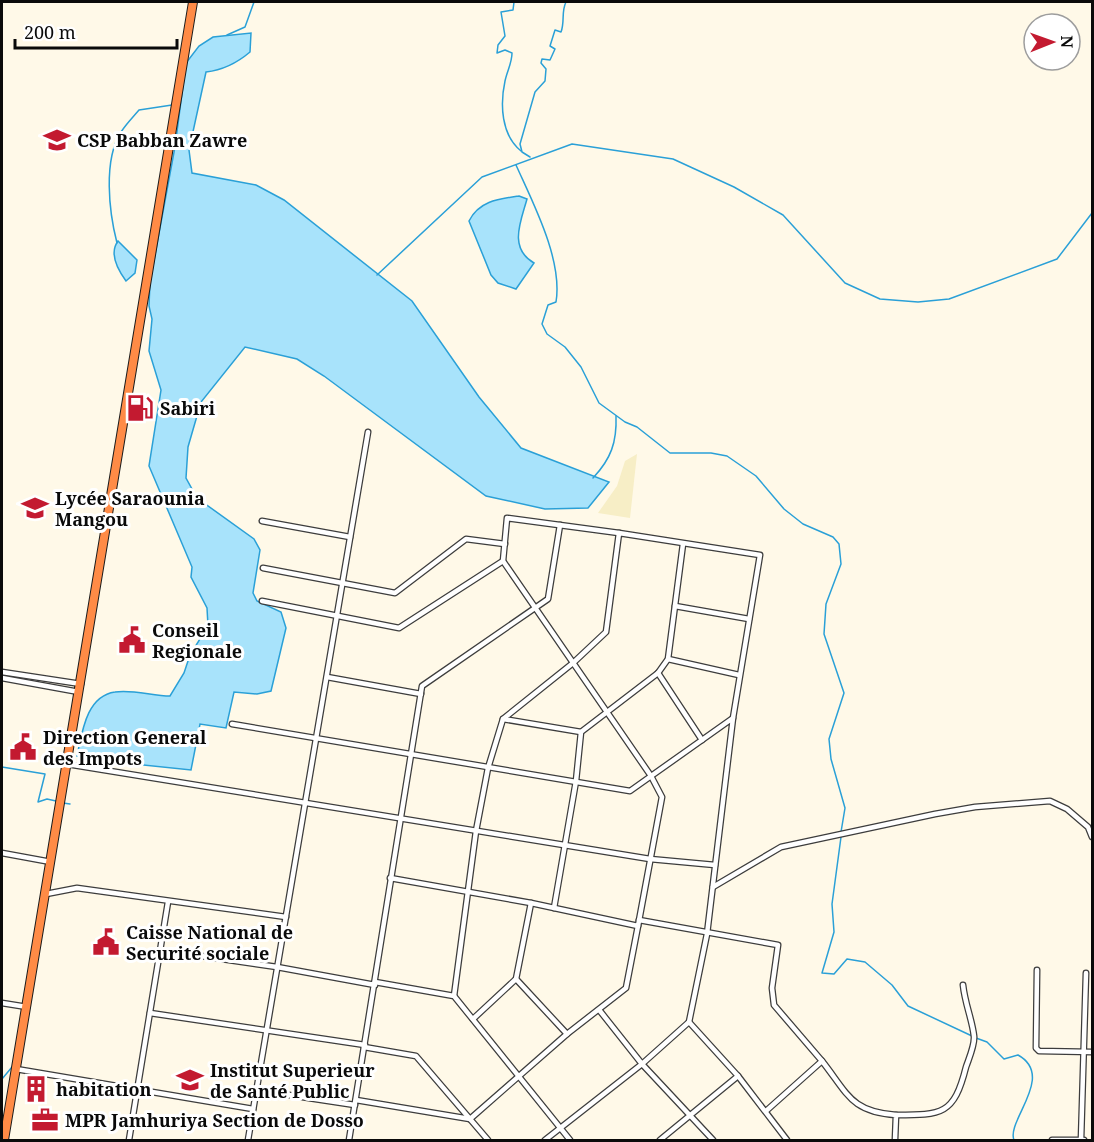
<svg xmlns="http://www.w3.org/2000/svg" width="1094" height="1142" viewBox="0 0 1094 1142" font-family="'Noto Serif',serif">
  <rect width="100%" height="100%" fill="#fff9e8"/>
  <path fill="#f7eec6" d="M 637,454 L 630,518 L 598,513 L 617,486 L 625,461 Z"/>
  <g fill="#a8e3fb" stroke="#2aa0d7" stroke-width="1.5">
    <path d="M 251,33 L 250,52 C 237,63 224,70 206,72 L 189,150 L 192,173 L 256,185 L 284,200 L 412,301 L 479,397 L 521,448 L 609,482 L 588,508 L 545,509 L 486,496 L 324,376 L 297,359 L 245,347 L 201,402 L 188,447 L 186,478 L 197,498 L 254,539 L 260,550 L 253,593 L 257,601 L 281,612 L 286,628 L 271,691 L 257,694 L 234,692 L 226,728 L 200,724 L 191,770 L 86,759 L 77,756 C 82,733 86,696 115,692 C 132,689 153,696 170,696 L 184,673 L 190,655 L 208,626 L 207,608 L 191,577 L 192,567 L 149,466 L 161,390 L 149,351 L 152,319 L 149,306 L 150,282 L 175,147 L 186,63 L 199,46 L 213,37 Z"/>
    <path d="M 519,196 L 527,199 C 521,221 508,248 534,263 L 516,289 L 498,283 L 491,275 L 469,221 C 479,201 498,199 519,196 Z"/>
    <path d="M 118,241 L 137,260 L 135,273 L 126,281 C 118,270 109,253 118,241 Z"/>
  </g>
  <g fill="none" stroke-linecap="round" stroke-linejoin="round">
    <g stroke="#2aa0d7" stroke-width="1.5">
      <path d="M 514,2 L 513,10 L 501,12 L 505,36 L 498,45 L 497,53 L 505,50 L 512,53 C 512,63 507,71 505,81 C 500,104 501,135 521,151"/>
      <path d="M 227,35 L 245,27 L 254,2"/>
      <path d="M 530,157 L 522,152 L 520,144 L 535,92 L 545,81 L 546,69 L 541,63 L 542,59 L 550,60 L 555,49 L 550,46 L 555,30 L 561,32 C 565,22 561,12 566,2"/>
      <path d="M 516,165 C 533,203 563,260 556,302 L 548,305 L 542,324 L 547,334 L 565,347 L 581,367 L 599,403 L 625,422 L 637,427 L 670,453 L 711,453 L 727,456 L 756,476 L 784,509 L 803,524 L 833,537 L 839,544 L 841,564 L 826,604 L 824,634 L 844,693 L 829,739 L 831,759 L 845,808 L 841,832"/>
      <path d="M 117,243 C 109,212 103,160 121,132 C 126,124 133,117 139,110 L 172,105"/>
      <path d="M 377,275 L 482,177 L 572,144 L 673,159 L 734,187 L 783,215 L 845,283 L 880,299 L 918,302 L 949,299 L 1057,259 L 1092,213"/>
      <path d="M 593,478 C 611,459 617,442 616,416"/>
      <path d="M 2,767 L 45,774 L 38,802 L 47,799 L 56,801"/>
      <path d="M 63,803 L 70,804"/>
      <path d="M 841,837 L 832,904 L 834,932 L 822,973 L 834,974 L 847,959 L 865,962 L 892,985 L 908,1006 L 972,1036"/>
      <path d="M 976,1038 L 987,1042 L 1004,1059 L 1018,1055 C 1056,1076 1006,1121 1014,1140"/>
      <path d="M 2,1079 L 12,1067"/>
    </g>
    <defs>
      <g id="street">
        <path d="M 262,521 L 350,537"/>
        <path d="M 263,568 L 395,593 L 466,539 L 505,544"/>
        <path d="M 262,601 L 399,628 L 503,561"/>
        <path d="M 675,606 L 749,619"/>
        <path d="M 668,659 L 739,675"/>
        <path d="M 2,672 L 81,684"/>
        <path d="M 658,673 L 702,740"/>
        <path d="M 327,677 L 421,694"/>
        <path d="M 2,678 L 79,692"/>
        <path d="M 503,719 L 581,732"/>
        <path d="M 232,724 L 630,791 L 733,718 L 707,934 L 689,1022 L 642,1064 L 545,1140"/>
        <path d="M 67,764 L 650,859 L 715,865"/>
        <path d="M 2,853 L 51,862"/>
        <path d="M 390,878 L 531,903 L 638,926 L 662,797 L 651,776 L 503,561 L 507,518 L 619,533"/>
        <path d="M 713,887 L 781,847 L 935,814 L 975,807 L 1050,801 L 1067,809 L 1088,827 L 1092,837"/>
        <path d="M 46,894 L 77,888 L 286,917"/>
        <path d="M 531,903 L 516,979 L 567,1034"/>
        <path d="M 554,908 L 576,781 L 581,732 L 658,673 L 668,659 L 683,544"/>
        <path d="M 639,920 L 778,945 L 772,988 L 774,1005 L 822,1061"/>
        <path d="M 160,950 L 277,967 L 375,985"/>
        <path d="M 1037,970 L 1036,1048 L 1039,1051 L 1092,1052"/>
        <path d="M 375,982 L 454,996 L 570,1140"/>
        <path d="M 454,996 L 476,831 L 488,768 L 503,719 L 573,663 L 606,632 L 619,533 L 760,555 L 733,718"/>
        <path d="M 2,1003 L 27,1007"/>
        <path d="M 600,1011 L 642,1064 L 713,1140"/>
        <path d="M 150,1013 L 365,1045"/>
        <path d="M 473,1019 L 516,979"/>
        <path d="M 689,1022 L 738,1076 L 787,1140"/>
        <path d="M 364,1047 L 416,1056 L 488,1140"/>
        <path d="M 16,1069 L 253,1109"/>
        <path d="M 256,1090 L 355,1105"/>
        <path d="M 356,1100 L 470,1119 L 567,1034 L 626,988 L 638,926"/>
        <path d="M 766,1111 L 822,1061 C 848,1094 851,1112 896,1115 L 895,1140"/>
        <path d="M 896,1115 C 942,1115 954,1115 966,1067 C 969,1058 975,1045 974,1036 C 972,1019 965,1004 963,985"/>
        <path d="M 129,1140 L 168,902"/>
        <path d="M 248,1140 L 368,432"/>
        <path d="M 349,1140 L 422,686 L 548,599 L 560,525"/>
        <path d="M 660,1140 L 738,1076"/>
        <path d="M 1052,1140 L 1084,1140"/>
        <path d="M 1081,1140 L 1086,973"/>
      </g>
      <path id="highway" d="M 4,1140 L 193,2"/>
    </defs>
    <use href="#street" stroke="#3d3d3d" stroke-width="7"/>
    <use href="#highway" stroke="#1b1b1b" stroke-width="10"/>
    <use href="#street" stroke="#fff" stroke-width="4.5"/>
    <use href="#highway" stroke="#ff8b46" stroke-width="8"/>
  </g>
  <defs>
    <symbol id="school-bare" viewBox="-9 -9 18 18"><path d="M0-5L7-2L0 1L-7-2ZM-4 1L0 2.5L4 1V4Q0 6-4 4Z" fill="#c31a30" stroke="#fff" stroke-width="2.5" paint-order="stroke"/></symbol>
    <symbol id="fuel-bare" viewBox="-9 -9 18 18"><path d="M-5.5-6h7V0h2V4h1.3V-2.5L3-4.5l.8-.8L6-3V5H2.5V1h-1V6h-7ZM-4.2-4.7v3.2H.2V-4.7Z" fill="#c31a30" stroke="#fff" stroke-width="2.5" paint-order="stroke"/></symbol>
    <symbol id="university-bare" viewBox="-9 -9 18 18"><path d="M0-5L7-2L0 1L-7-2ZM-4 1L0 2.5L4 1V4Q0 6-4 4Z" fill="#c31a30" stroke="#fff" stroke-width="2.5" paint-order="stroke"/></symbol>
    <symbol id="civic-bare" viewBox="-9 -9 18 18"><path d="M-.6-6.5H3V-4.5H.6V-3L4-1V1h2V6H-6V1h2V-1L-.6-3ZM-1.2 2.5V6h2.4V2.5Z" fill="#c31a30" stroke="#fff" stroke-width="2.5" paint-order="stroke"/></symbol>
    <symbol id="building-bare" viewBox="-9 -9 18 18"><path d="M-4-6H4V6H1V3H-1V6H-4ZM-2.5-4.3h1.7v1.8h-1.7ZM.8-4.3h1.7v1.8H.8ZM-2.5-1h1.7V.8h-1.7ZM.8-1h1.7V.8H.8Z" fill="#c31a30" stroke="#fff" stroke-width="2.5" paint-order="stroke"/></symbol>
    <symbol id="office-bare" viewBox="-9 -9 18 18"><path d="M-6-3h4V-5.5h4V-3h4V5H-6ZM-1-4.5V-3h2v-1.5ZM-6 0V1H6V0Z" fill="#c31a30" stroke="#fff" stroke-width="2.5" paint-order="stroke"/></symbol>
  </defs>
  <g fill-rule="evenodd">
    <use href="#school-bare" x="38" y="121" width="38" height="38"/>
    <use href="#fuel-bare" x="121" y="389" width="38" height="38"/>
    <use href="#university-bare" x="16" y="489" width="38" height="38"/>
    <use href="#civic-bare" x="113" y="621" width="38" height="38"/>
    <use href="#civic-bare" x="4" y="728" width="38" height="38"/>
    <use href="#civic-bare" x="87" y="923" width="38" height="38"/>
    <use href="#school-bare" x="171" y="1061" width="38" height="38"/>
    <use href="#building-bare" x="17" y="1070" width="38" height="38"/>
    <use href="#office-bare" x="26" y="1101" width="38" height="38"/>
  </g>
  <g text-anchor="middle" dominant-baseline="central" stroke-width="6" stroke-linejoin="round" paint-order="stroke">
    <g font-size="18" font-weight="bold" fill="#0a0a0a" stroke="#fff" text-anchor="start">
      <text x="77" y="140">CSP Babban Zawre</text>
      <text x="160" y="408">Sabiri</text>
      <text x="55" y="498">Lycée Saraounia<tspan x="55" dy="21">Mangou</tspan></text>
      <text x="152" y="630">Conseil<tspan x="152" dy="21">Regionale</tspan></text>
      <text x="43" y="737">Direction General<tspan x="43" dy="21">des Impots</tspan></text>
      <text x="126" y="932">Caisse National de<tspan x="126" dy="21">Securité sociale</tspan></text>
      <text x="210" y="1070">Institut Superieur<tspan x="210" dy="21">de Santé Public</tspan></text>
      <text x="56" y="1089">habitation</text>
      <text x="65" y="1120">MPR Jamhuriya Section de Dosso</text>
    </g>
  </g>
  <rect width="1094" height="1142" fill="none" stroke="#0a0a0a" stroke-width="6"/>
  <g transform="translate(1052 42) rotate(89)"><circle r="28" fill="#ffffff" stroke="#9d9d9d" stroke-width="1.5"/>
  <path d="M0-4.5L10 22L0 15L-10 22Z" fill="#c31a30"/>
  <text y="-9" font-size="16" font-weight="bold" text-anchor="middle" fill="#0a0a0a">N</text>
  </g>
  <path d="M15 39v9h162v-9" fill="none" stroke="#0a0a0a" stroke-width="3"/>
  <text x="24" y="39" font-size="18" fill="#0a0a0a" stroke="#ffffff" stroke-width="4.5" paint-order="stroke">200 m</text>
</svg>
